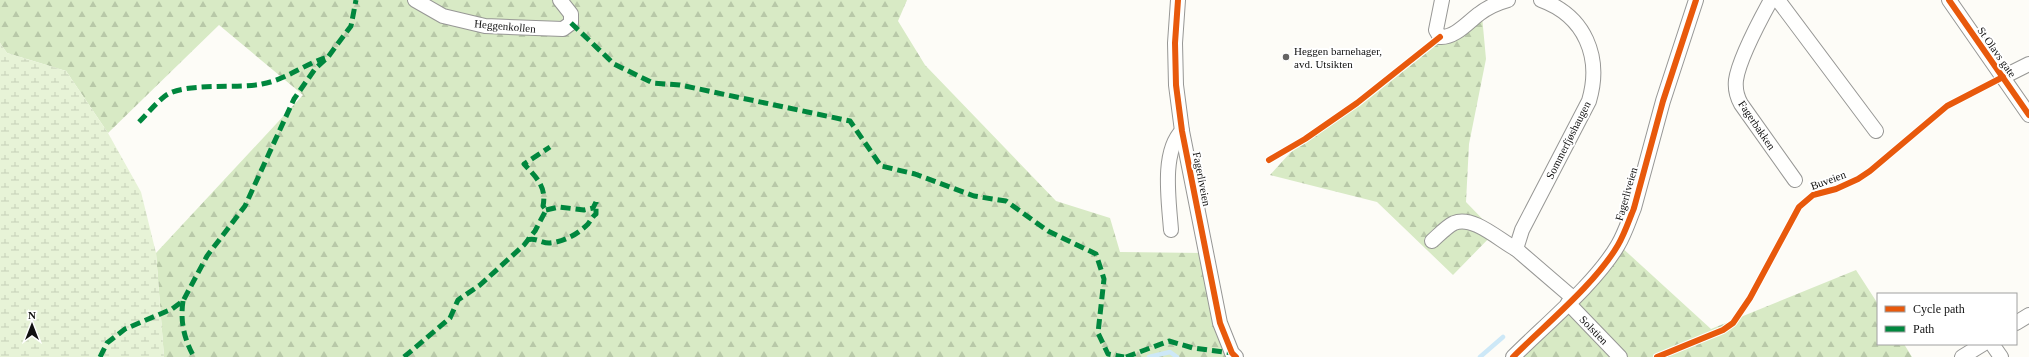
<svg xmlns="http://www.w3.org/2000/svg" width="2029" height="357" viewBox="0 0 2029 357" font-family="'Times New Roman',serif">
  <defs>
    <pattern id="forest-firs" width="22" height="20" patternUnits="userSpaceOnUse"><rect width="22" height="20" fill="#d8eac5"/><path d="M5 1l3.5 6h-7zM16 11l3.5 6h-7z" fill="#b8c8a8"/></pattern>
    <pattern id="wetland-marsh" width="20" height="14" patternUnits="userSpaceOnUse"><rect width="20" height="14" fill="#e7f3d7"/><path d="M1 5h8M5 5V1M11 12h8M15 12V8" fill="none" stroke="#c5cfb8"/></pattern>
  </defs>
  <rect width="100%" height="100%" fill="#fdfcf7"/>
  <g fill="url(#forest-firs)">
    <path d="M 0,0 L 907,0 L 898,21 L 925,65 L 1056,201 L 1110,218 L 1120,252 L 1205,253 L 1232,357 L 164,357 L 156,253 L 303,95 L 219,25 L 108,133 L 66,71 L 7,53 L 0,43 Z"/>
    <path d="M 1482,16 L 1486,59 L 1469,144 L 1466,202 L 1495,232 L 1453,275 L 1377,202 L 1270,175 L 1290,153 L 1439,37 Z"/>
    <path d="M 1619,245 L 1711,329 L 1856,270 L 1878,304 L 1878,344 L 1904,344 L 1912,357 L 1508,357 Z"/>
  </g>
  <path fill="url(#wetland-marsh)" d="M 0,43 L 7,53 L 66,71 L 108,133 L 141,192 L 156,253 L 164,357 L 0,357 Z"/>
  <g fill="none" stroke-linecap="round" stroke-linejoin="round">
    <g stroke="#cde8f7" stroke-width="4.5">
      <path d="M 1149,357 L 1170,352 L 1177,357"/>
      <path d="M 1480,357 L 1503,337"/>
    </g>
    <defs>
      <g id="minor">
        <path d="M 415,0 L 443,16 L 485,26 L 563,29 L 571,23 L 571,14 L 560,0"/>
        <path d="M 1178,0 L 1175,43 L 1176,85 L 1182,131 L 1220,323 L 1232,353 L 1236,357"/>
        <path d="M 1442,0 L 1436,30 L 1440,37 C 1455,38 1468,22 1479,14 C 1488,7 1497,3 1508,0"/>
        <path d="M 1541,0 C 1585,16 1602,57 1589,101 L 1522,230 L 1516,249 L 1573,298"/>
        <path d="M 1771,0 C 1760,20 1739,59 1736,80 C 1735,89 1737,97 1741,104 L 1795,180"/>
        <path d="M 1778,0 L 1876,131"/>
        <path d="M 1949,0 L 2029,115"/>
        <path d="M 2003,77 L 2029,64"/>
        <path d="M 1171,230 C 1169,202 1161,152 1182,131"/>
        <path d="M 1432,241 C 1439,235 1446,227 1454,223 C 1473,215 1499,240 1516,249"/>
        <path d="M 1568,303 L 1620,357"/>
        <path d="M 2016,323 L 2029,315"/>
        <path d="M 1992,344 L 2001,357"/>
        <path d="M 1513,357 C 1546,324 1596,283 1618,245 C 1625,233 1629,220 1634,208 L 1663,101 L 1696,0"/>
        <path d="M 1962,357 L 1983,344"/>
      </g>
    </defs>
    <use href="#minor" stroke="#979795" stroke-width="16"/>
    <use href="#minor" stroke="#fffffe" stroke-width="14"/>
    <g stroke="#00873e" stroke-width="5" stroke-dasharray="10 5" stroke-linecap="butt">
      <path d="M 571,23 L 614,64 L 653,83 L 680,85 L 850,121 L 881,166 L 915,174 L 974,196 L 1006,201 L 1048,231 L 1096,254 L 1104,279 L 1098,333 L 1108,354 L 1124,357"/>
      <path d="M 139,122 C 147,114 156,103 165,96 C 183,82 238,89 262,84 C 285,80 303,65 325,58"/>
      <path d="M 546,210 L 559,207 L 584,210 L 593,208 L 596,202"/>
      <path d="M 527,240 C 535,237 541,243 549,243 C 564,242 578,234 588,224 C 591,220 592,217 596,214 L 596,202"/>
      <path d="M 183,301 C 180,321 184,339 194,357"/>
      <path d="M 100,357 L 107,343 L 125,329 L 172,309 L 183,301 L 207,256 L 245,206 L 294,99 L 315,69 L 328,57 L 351,26 L 356,0"/>
      <path d="M 404,357 L 450,318 L 458,300 L 480,285 L 524,245 L 535,231 L 546,210 L 543,206 C 547,187 536,177 524,164 L 550,147"/>
      <path d="M 1126,357 L 1169,341 L 1193,348 L 1232,353"/>
    </g>
    <defs>
      <g id="cycleway">
        <path d="M 1178,0 L 1175,43 L 1176,85 L 1182,131 L 1220,323 L 1232,353 L 1236,357"/>
        <path d="M 1949,0 L 2029,115"/>
        <path d="M 1269,160 L 1305,139 L 1357,103 L 1440,37"/>
        <path d="M 1513,357 C 1546,324 1596,283 1618,245 C 1625,233 1629,220 1634,208 L 1663,101 L 1696,0"/>
        <path d="M 1657,357 L 1723,330 L 1733,323 L 1750,298 L 1799,207 L 1813,195 L 1836,189 L 1858,179 L 1870,171 L 1947,106 L 2003,77"/>
      </g>
    </defs>
    <use href="#cycleway" stroke="#fff" stroke-width="8"/>
    <use href="#cycleway" stroke="#e8590c" stroke-width="6"/>
  </g>
  <circle fill="#646362" stroke="#fff" stroke-width="1.5" cx="1286" cy="57" r="4"/>
  <g text-anchor="middle" dominant-baseline="central" stroke-width="4" stroke-linejoin="round" paint-order="stroke">
    <g font-size="11" fill="#111" stroke="#fff">
      <text transform="translate(505 26) rotate(5)">Heggenkollen</text>
      <text transform="translate(1997 52) rotate(55)">St Olavs gate</text>
      <text transform="translate(1757 125) rotate(56)">Fagerbakken</text>
      <text transform="translate(1568 140) rotate(-63)">Sommerfjøshaugen</text>
      <text transform="translate(1202 179) rotate(79)">Fagerliveien</text>
      <text transform="translate(1828 180) rotate(-20)">Buveien</text>
      <text transform="translate(1626 194) rotate(-74)">Fagerliveien</text>
      <text transform="translate(1594 330) rotate(46)">Solstien</text>
    </g>
    <g font-size="11" fill="#111" stroke="#fff" text-anchor="start">
      <text x="1294" y="51">Heggen barnehager,<tspan x="1294" dy="13">avd. Utsikten</tspan></text>
    </g>
  </g>
  <rect x="1877" y="293" width="140" height="52" fill="#ffffff" stroke="#a0a0a0"/>
  <rect x="1885" y="306" width="20" height="6" fill="#e8590c" stroke="#a0a0a0"/>
  <text x="1913" y="313" font-size="12" fill="#111111">Cycle path</text>
  <rect x="1885" y="326" width="20" height="6" fill="#00873e" stroke="#a0a0a0"/>
  <text x="1913" y="333" font-size="12" fill="#111111">Path</text>
  <g transform="translate(32 325)" stroke="#ffffff" stroke-width="3" paint-order="stroke">
  <path d="M0-3L7 15L0 10L-7 15Z" fill="#111111"/>
  <text y="-6" font-size="11" font-weight="bold" text-anchor="middle" fill="#111111">N</text>
  </g>
</svg>
